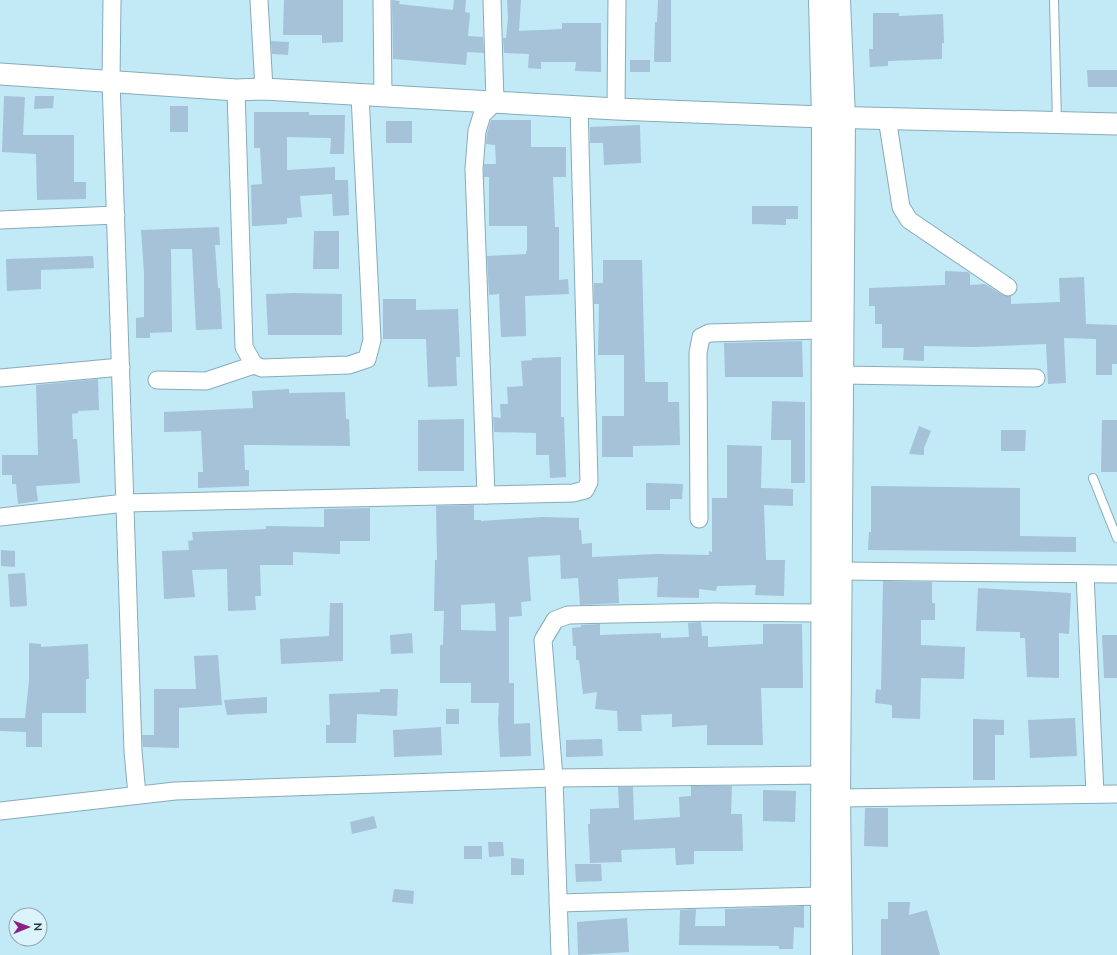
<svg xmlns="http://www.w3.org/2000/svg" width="1117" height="955" viewBox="0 0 1117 955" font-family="Mulish,sans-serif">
  <rect width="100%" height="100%" fill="#c1e9f6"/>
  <g fill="#a5c2d9" fill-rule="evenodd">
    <path d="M 284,0 L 343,0 L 343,42 L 322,43 L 322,35 L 283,35 Z"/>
    <path d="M 392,0 L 400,1 L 399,4 L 453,10 L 454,0 L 466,0 L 465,12 L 470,13 L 468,36 L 483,37 L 484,53 L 467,52 L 466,65 L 393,59 Z"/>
    <path d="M 507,0 L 521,0 L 519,31 L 562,29 L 562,23 L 601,23 L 601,72 L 575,71 L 576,62 L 541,62 L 541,69 L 528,68 L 529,54 L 504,53 L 503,38 L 506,38 L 508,18 Z"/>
    <path d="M 658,0 L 671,0 L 671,62 L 654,62 L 655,22 L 657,22 Z"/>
    <path d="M 873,13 L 899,13 L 899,16 L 943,14 L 944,43 L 942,43 L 942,59 L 888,61 L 888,66 L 870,67 L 869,49 L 873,49 Z"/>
    <path d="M 271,41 L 289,42 L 288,55 L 272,54 Z"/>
    <rect x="630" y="60" width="20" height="12"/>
    <path d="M 1087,70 L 1117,70 L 1117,87 L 1088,87 Z"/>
    <path d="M 4,96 L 25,97 L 23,135 L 74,135 L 74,182 L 86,182 L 86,199 L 37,200 L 36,154 L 2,152 Z"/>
    <path d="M 35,96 L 54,96 L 53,108 L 34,109 Z"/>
    <rect x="170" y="106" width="18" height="26"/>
    <path d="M 254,112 L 309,112 L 309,115 L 345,115 L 344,154 L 330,154 L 331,138 L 287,137 L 287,170 L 335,167 L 335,180 L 348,180 L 349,215 L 333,216 L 332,194 L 300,196 L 302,217 L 287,218 L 287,224 L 252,226 L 251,185 L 262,184 L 260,148 L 254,148 Z"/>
    <path d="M 491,120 L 531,120 L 531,147 L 566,147 L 566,177 L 553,177 L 555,227 L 559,227 L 559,280 L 568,279 L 569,294 L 525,296 L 526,336 L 501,337 L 499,294 L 489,295 L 487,256 L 526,254 L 526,251 L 527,251 L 527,226 L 489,226 L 489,177 L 484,177 L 484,164 L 496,164 L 495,145 L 486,144 L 487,133 Z"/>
    <rect x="386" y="121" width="26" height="22"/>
    <path d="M 640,125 L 641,163 L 604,165 L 603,143 L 590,143 L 590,127 Z"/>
    <path d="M 752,206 L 798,206 L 798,219 L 786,219 L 786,225 L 752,224 Z"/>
    <path d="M 219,227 L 220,245 L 215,245 L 218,288 L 220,288 L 222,329 L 196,330 L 192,249 L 171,249 L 172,332 L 150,333 L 150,338 L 136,338 L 136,318 L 144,317 L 144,272 L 141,230 Z"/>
    <path d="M 314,231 L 339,231 L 339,269 L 313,269 Z"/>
    <path d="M 93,256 L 94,268 L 41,270 L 41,289 L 7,291 L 6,259 Z"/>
    <path d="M 603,260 L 642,260 L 645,382 L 668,382 L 668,402 L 679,402 L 680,445 L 633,446 L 633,457 L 602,457 L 602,416 L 624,416 L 624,355 L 598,355 L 599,304 L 594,304 L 594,283 L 603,283 Z"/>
    <path d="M 945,271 L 968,272 L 970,274 L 970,285 L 985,284 L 1003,295 L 1011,296 L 1011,304 L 1060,302 L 1059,278 L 1084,277 L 1086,324 L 1117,325 L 1117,364 L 1112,364 L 1112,375 L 1096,375 L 1096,339 L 1064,338 L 1066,383 L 1048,384 L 1046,344 L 974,347 L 924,346 L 924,361 L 903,360 L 904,348 L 882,348 L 882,324 L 875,324 L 875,306 L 869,306 L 869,288 L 945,285 Z"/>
    <path d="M 294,293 L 342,294 L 342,335 L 268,335 L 266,294 Z"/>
    <path d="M 383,299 L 416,299 L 416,310 L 458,309 L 460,357 L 456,357 L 457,386 L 428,387 L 426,339 L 383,339 Z"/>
    <path d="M 802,341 L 803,377 L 725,377 L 724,343 Z"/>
    <path d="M 561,357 L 561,417 L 564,417 L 566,477 L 550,478 L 549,455 L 536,455 L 536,433 L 494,432 L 493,417 L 501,418 L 500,404 L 508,404 L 507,387 L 523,386 L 521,361 L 532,360 L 532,358 Z"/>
    <path d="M 98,379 L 99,410 L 78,411 L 78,413 L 72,414 L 73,439 L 77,439 L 80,483 L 36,486 L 38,501 L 18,504 L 16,484 L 12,484 L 12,475 L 2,475 L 2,455 L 38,455 L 36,385 Z"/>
    <path d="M 289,389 L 289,393 L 345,392 L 346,419 L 349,419 L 350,446 L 244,445 L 245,470 L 249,470 L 249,486 L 198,488 L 198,472 L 203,472 L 201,431 L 164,432 L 164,412 L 253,408 L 252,391 Z"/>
    <path d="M 772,401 L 805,402 L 805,483 L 791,483 L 791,440 L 771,440 Z"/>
    <path d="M 464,419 L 464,471 L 418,471 L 418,420 Z"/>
    <path d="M 1102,420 L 1117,420 L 1117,472 L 1101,472 Z"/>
    <path d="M 919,426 L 931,431 L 924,448 L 924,455 L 909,454 Z"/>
    <path d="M 1001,430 L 1026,430 L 1025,451 L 1001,451 Z"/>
    <path d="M 727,445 L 762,446 L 761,488 L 793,489 L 793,506 L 764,505 L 766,560 L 785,560 L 784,596 L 755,595 L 756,585 L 717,586 L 716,591 L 699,589 L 699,598 L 657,597 L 658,577 L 618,579 L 619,603 L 580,605 L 578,578 L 561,579 L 560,555 L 528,557 L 531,601 L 521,602 L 522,616 L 509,617 L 509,683 L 514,683 L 514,724 L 530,723 L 531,756 L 500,757 L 498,720 L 499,703 L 471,703 L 471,683 L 440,683 L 440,645 L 443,645 L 444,611 L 434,611 L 435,560 L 437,560 L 436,506 L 474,505 L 474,520 L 481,520 L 481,521 L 542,517 L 579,518 L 579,530 L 581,530 L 582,544 L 592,543 L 592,557 L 656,554 L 709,555 L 709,551 L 712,552 L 712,498 L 727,498 ZM 495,603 L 496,631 L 461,630 L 461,605 Z"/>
    <path d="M 646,483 L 683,484 L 682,499 L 670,499 L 670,510 L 646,510 Z"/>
    <path d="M 871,486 L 1020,488 L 1020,536 L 1076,537 L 1076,552 L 868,550 L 869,532 L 871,532 Z"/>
    <path d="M 370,508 L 370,541 L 340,541 L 340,554 L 293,552 L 293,565 L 260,565 L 261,596 L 255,596 L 256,610 L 228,611 L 227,569 L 192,570 L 195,597 L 164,599 L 162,551 L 189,550 L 188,541 L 193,540 L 192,532 L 266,529 L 266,526 L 324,527 L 324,509 Z"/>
    <path d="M 1,550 L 15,551 L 15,567 L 1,566 Z"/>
    <path d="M 25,573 L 27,606 L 10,607 L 8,574 Z"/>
    <path d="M 883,581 L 932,582 L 932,603 L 935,603 L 935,620 L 921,620 L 921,645 L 965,647 L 964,679 L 921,678 L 920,719 L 892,718 L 892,705 L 875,703 L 876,689 L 881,690 Z"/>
    <path d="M 978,588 L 1071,593 L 1069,634 L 1059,633 L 1059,678 L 1027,677 L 1025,638 L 1020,638 L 1020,632 L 976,631 Z"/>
    <path d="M 330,603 L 343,603 L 343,661 L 281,664 L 280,639 L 329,636 Z"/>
    <path d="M 701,622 L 702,636 L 708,636 L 708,647 L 763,644 L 763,624 L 802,624 L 803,688 L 761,688 L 763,745 L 707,745 L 707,725 L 672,727 L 672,714 L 641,715 L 642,731 L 618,731 L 617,711 L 595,709 L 597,692 L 583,694 L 579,660 L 576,660 L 576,646 L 573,646 L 572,628 L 581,627 L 581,625 L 600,624 L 600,635 L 661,633 L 661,638 L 689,637 L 688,623 Z"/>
    <path d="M 412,633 L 413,653 L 391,654 L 390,635 Z"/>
    <path d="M 1102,635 L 1117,635 L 1117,678 L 1104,678 Z"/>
    <path d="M 29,643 L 41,644 L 41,647 L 88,644 L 89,679 L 86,679 L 86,713 L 42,713 L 42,747 L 26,747 L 26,732 L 0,731 L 0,718 L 25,718 L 29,681 Z"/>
    <path d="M 218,655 L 222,705 L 179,708 L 179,748 L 143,747 L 142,735 L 154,735 L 154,689 L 196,689 L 194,656 Z"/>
    <path d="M 380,689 L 398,689 L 397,716 L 357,714 L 356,743 L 326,743 L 326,725 L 330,725 L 329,694 L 380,692 Z"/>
    <path d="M 267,697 L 267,713 L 227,715 L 224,700 Z"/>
    <rect x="446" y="709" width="13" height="15"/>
    <path d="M 1075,718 L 1077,756 L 1030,758 L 1028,720 Z"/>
    <path d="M 973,719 L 1004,720 L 1004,735 L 995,735 L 995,780 L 973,780 Z"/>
    <path d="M 441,727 L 442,755 L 394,757 L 393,730 Z"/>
    <path d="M 602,739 L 603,756 L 566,757 L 566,740 Z"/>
    <path d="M 691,786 L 732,786 L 731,814 L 742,814 L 743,851 L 694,851 L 694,864 L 676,865 L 675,848 L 621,850 L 622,862 L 590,863 L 588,824 L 590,824 L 590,809 L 619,808 L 618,787 L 633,787 L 634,820 L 680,817 L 679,797 L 691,796 Z"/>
    <path d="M 763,790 L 796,791 L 795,822 L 763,821 Z"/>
    <path d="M 865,808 L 888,808 L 888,847 L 864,846 Z"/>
    <path d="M 374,816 L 377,828 L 352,834 L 350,822 Z"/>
    <path d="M 488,842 L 503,842 L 504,856 L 489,857 Z"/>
    <rect x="464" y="846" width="18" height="13"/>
    <path d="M 511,858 L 524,859 L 524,875 L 511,875 Z"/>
    <path d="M 575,864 L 601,864 L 602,881 L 576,882 Z"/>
    <path d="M 394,889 L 414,891 L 413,904 L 392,902 Z"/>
    <path d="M 888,902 L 910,902 L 909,915 L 927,910 L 940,955 L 881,955 L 881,919 L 888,919 Z"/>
    <path d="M 804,906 L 804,928 L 794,927 L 793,949 L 779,949 L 779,946 L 679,945 L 680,910 L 696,909 L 695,926 L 725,926 L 725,909 Z"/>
    <path d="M 627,918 L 629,952 L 578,955 L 577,922 Z"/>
  </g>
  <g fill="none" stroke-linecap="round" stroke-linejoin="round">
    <defs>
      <g id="service">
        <path d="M 1054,0 L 1057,122"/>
        <path d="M 1093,478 L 1117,538"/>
      </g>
      <g id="minor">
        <path d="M 112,0 L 111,80 L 133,751 L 137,795"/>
        <path d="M 259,0 L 264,89"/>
        <path d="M 382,0 L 383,96"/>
        <path d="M 236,90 L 244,347 L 254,365"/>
        <path d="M 616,109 L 617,0"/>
        <path d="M 887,118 L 901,207 L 909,220 L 1008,287"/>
        <path d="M 0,220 L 116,215"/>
        <path d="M 842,375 L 1036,378"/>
        <path d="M 0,378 L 121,367"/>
        <path d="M 157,380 L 206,381 L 254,365 L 262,368 L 349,365 L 367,359 L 372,340 L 360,95"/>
        <path d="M 486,495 L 474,169 L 477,131 L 482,115 L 495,102 L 492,0"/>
        <path d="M 0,517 L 125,503 L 573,493 L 585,490 L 589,482 L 579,107"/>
        <path d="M 699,519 L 698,353 L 701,337 L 709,333 L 822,330"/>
        <path d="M 841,571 L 1117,574"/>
        <path d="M 1085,574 L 1095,794"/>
        <path d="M 839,798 L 1117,794"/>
        <path d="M 0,811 L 175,791 L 554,778 L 822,775"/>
        <path d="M 558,903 L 822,896"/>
        <path d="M 560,955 L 554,778 L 543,640 L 555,620 L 568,615 L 614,614 L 715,612 L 822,613"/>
      </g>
      <path id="tertiary" d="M 0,74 L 236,90 L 264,89 L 616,109 L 823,117 L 1117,124"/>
      <g id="secondary">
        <path d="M 820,0 L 823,117 L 822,955"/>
        <path d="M 839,0 L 844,118 L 839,798 L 841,955"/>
      </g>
    </defs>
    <use href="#service" stroke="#87acb9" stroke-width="10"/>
    <use href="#minor" stroke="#87acb9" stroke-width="19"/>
    <use href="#tertiary" stroke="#87acb9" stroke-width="23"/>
    <use href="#secondary" stroke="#87acb9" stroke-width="24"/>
    <use href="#service" stroke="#fff" stroke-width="8"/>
    <use href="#minor" stroke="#fff" stroke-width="17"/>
    <use href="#tertiary" stroke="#fff" stroke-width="21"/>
    <use href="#secondary" stroke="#fff" stroke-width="22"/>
  </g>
  <g transform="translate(28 927) rotate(89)"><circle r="19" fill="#dbf3fb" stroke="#93a8af"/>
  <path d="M0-3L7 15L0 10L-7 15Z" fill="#8b2085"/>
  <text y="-6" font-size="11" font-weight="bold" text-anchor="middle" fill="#28373c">N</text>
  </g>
</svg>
